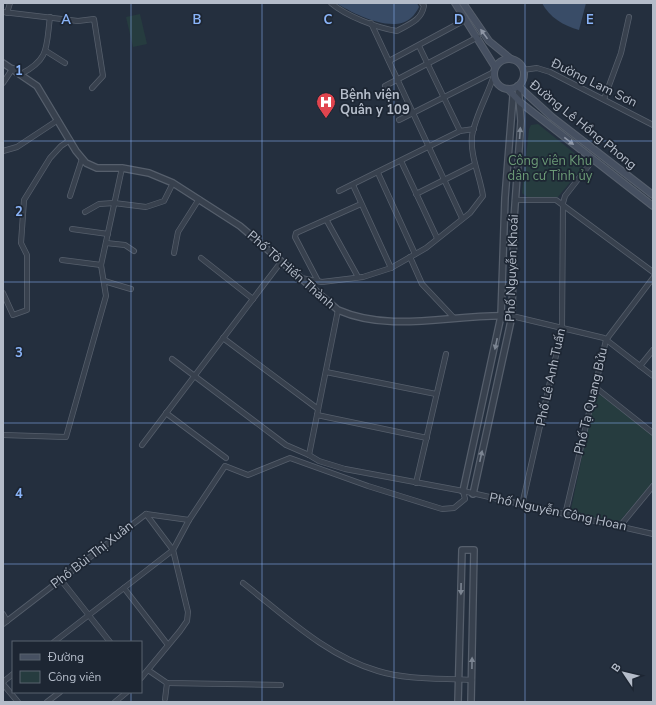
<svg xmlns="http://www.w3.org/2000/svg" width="656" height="705" viewBox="0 0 656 705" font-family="'Nunito Sans',sans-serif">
  <rect width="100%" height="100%" fill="#242f3e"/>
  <g fill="#263c3f">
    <path d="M 140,14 L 147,44 L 133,47 L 126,17 Z"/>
    <path d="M 538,124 L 583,160 L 583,167 L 557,198 L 527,197 L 522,193 L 529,129 L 531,125 Z"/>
    <path d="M 600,395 L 653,435 L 653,482 L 618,523 L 573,513 L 571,509 L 594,400 Z"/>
  </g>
  <g fill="#394c67">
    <path d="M 336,3 L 417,3 L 419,7 C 417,11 414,15 412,17 C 394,35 354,14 336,3 Z"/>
    <path d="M 542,3 L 586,3 L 579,30 C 564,26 549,17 542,3 Z"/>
  </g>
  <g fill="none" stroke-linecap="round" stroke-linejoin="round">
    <defs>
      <g id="minor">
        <path d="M 331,3 C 346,16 377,28 397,31 C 409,24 421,21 424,6 L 422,3"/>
        <path d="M 3,12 L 78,21 L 94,19 L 103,76 L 92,88"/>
        <path d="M 7,13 L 10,3"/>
        <path d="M 371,23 L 462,218"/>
        <path d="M 419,46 L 460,131"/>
        <path d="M 46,51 L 65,63"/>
        <path d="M 389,61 L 465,20"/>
        <path d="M 523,70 L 537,68 L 550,72 L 653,125"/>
        <path d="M 21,74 C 50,59 46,47 50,17"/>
        <path d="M 3,83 L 13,68"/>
        <path d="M 385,86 L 478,37"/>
        <path d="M 604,99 L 621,53 L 629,17"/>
        <path d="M 399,120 L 494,72"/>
        <path d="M 3,151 L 17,147 L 58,120"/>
        <path d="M 401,161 L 437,238"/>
        <path d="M 378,173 L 415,254"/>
        <path d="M 353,185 L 391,268"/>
        <path d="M 339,191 L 460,131 L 474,129"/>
        <path d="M 416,194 L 474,165"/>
        <path d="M 70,196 L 82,159"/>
        <path d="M 515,200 L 556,200 L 653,272"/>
        <path d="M 85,212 L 99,204 L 114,203 L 146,207 L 164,201 L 173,183"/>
        <path d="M 327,221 L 358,277"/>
        <path d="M 72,229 L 108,234"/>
        <path d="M 106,243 L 125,245 L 134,251"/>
        <path d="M 174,253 L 178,232 L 199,199"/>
        <path d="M 410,257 L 422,284 L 454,318"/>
        <path d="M 201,258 L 253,299"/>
        <path d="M 62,260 L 101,265"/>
        <path d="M 301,278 L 322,282 L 363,277 L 391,268 L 426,248 L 470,213 L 483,196 C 480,176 470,156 472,136 C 475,116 488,95 494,75"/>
        <path d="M 104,281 L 131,289"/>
        <path d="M 318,281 L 295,237 L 296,233 L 361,204"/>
        <path d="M 3,293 L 13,315 L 27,310 L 27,255 L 21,243 L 24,200 L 50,158 L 61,146 L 70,140"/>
        <path d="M 512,316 L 604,338 L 653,376"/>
        <path d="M 223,338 L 318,409"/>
        <path d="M 172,359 L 286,445 L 309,455 L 319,461 L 345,469 L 463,491 L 653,534"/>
        <path d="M 640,366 L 653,350"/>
        <path d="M 326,372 L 436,394"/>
        <path d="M 595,387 L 653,433"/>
        <path d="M 166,413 L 226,458"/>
        <path d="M 317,415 L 427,438"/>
        <path d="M 3,435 L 66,437 L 106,296 L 101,265 L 122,168"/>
        <path d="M 142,445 L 281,262"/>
        <path d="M 309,455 L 338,310"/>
        <path d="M 416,483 L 446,354"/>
        <path d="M 522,505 L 562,329 L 563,203 L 565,196 L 593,160"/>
        <path d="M 146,514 L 189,520"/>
        <path d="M 565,515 L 606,340 L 653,278"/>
        <path d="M 620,526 L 653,486"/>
        <path d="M 61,580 L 110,642"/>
        <path d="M 243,583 C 284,615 326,656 378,671 C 407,680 442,678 472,680"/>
        <path d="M 124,588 L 168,645"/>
        <path d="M 3,614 L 7,621"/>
        <path d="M 3,624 L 146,514 L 173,550 L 188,612 L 187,621 L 180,631 L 141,678"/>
        <path d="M 54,642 L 173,550 L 189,520 L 225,466 L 248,475 L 290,458 L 368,486 L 442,509 L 454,508 L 465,499 L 463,491"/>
        <path d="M 148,670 L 167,683 L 281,685"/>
        <path d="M 3,682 L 13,674"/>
        <path d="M 3,684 L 18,702"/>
        <path d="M 165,699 L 167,683"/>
        <path d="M 47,702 L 60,692"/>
        <path d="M 115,702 L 127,692"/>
      </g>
      <g id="tertiary">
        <path d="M 3,63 L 37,86 L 76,151 L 86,163 L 97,168 L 122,168 L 149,173 L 173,183 L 240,226 L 338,310 C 393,334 454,313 512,316"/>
        <path d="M 463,491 L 501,316 L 505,198 L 513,96"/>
        <path d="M 473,494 L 512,316 L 514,219 L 521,121 L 518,86"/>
        <path d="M 458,702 L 462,550 L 474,550 L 471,702"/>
      </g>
      <g id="secondary">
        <path d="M 455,3 L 495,67"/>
        <path d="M 463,3 L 489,41 L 511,59"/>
        <circle cx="509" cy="74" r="15"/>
        <path d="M 518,86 L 552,117 L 653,195"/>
        <path d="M 508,89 L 521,103 L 653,206"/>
      </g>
    </defs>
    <use href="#minor" stroke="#565f6c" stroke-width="6"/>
    <use href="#tertiary" stroke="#565f6c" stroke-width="8"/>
    <use href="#secondary" stroke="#565f6c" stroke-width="8"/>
    <use href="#minor" stroke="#38414e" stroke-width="4.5"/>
    <use href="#tertiary" stroke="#38414e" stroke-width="5.5"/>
    <use href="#secondary" stroke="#465061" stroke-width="6"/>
  </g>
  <defs><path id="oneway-solid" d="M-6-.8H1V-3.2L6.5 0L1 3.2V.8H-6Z"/></defs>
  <g fill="#8e96a5">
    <use href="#oneway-solid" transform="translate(484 34) rotate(-126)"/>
    <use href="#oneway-solid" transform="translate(569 141) rotate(38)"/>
  </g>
  <g fill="#7c8592">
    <use href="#oneway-solid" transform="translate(520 133) rotate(-86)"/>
    <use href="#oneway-solid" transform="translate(496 344) rotate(102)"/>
    <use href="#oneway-solid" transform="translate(481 456) rotate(-78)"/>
    <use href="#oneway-solid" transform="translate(461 589) rotate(91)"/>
    <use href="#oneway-solid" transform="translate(472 663) rotate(-89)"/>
  </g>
  <path fill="none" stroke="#8ab4f8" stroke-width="1" stroke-opacity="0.55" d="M 131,3 L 131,642M 262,3 L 262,702M 394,3 L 394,702M 525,3 L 525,702M 3,141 L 653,141M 3,282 L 653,282M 3,423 L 653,423M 3,564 L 653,564M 131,692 L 131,702"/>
  <defs>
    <symbol id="hospital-pin" viewBox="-11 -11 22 30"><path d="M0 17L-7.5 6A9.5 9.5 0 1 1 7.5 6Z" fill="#e0444e" stroke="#1d2633"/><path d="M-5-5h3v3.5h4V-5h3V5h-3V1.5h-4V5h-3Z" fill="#fff"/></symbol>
  </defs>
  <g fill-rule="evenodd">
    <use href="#hospital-pin" x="315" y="91" width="22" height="30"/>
  </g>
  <g text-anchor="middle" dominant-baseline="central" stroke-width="3.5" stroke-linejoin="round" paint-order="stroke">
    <g font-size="13" fill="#b4bcc9" stroke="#1d2633">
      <text transform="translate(594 83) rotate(26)">Đường Lam Sơn</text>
      <text transform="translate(583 125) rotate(39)">Đường Lê Hồng Phong</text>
      <text transform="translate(512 268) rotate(-88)">Phố Nguyễn Khoái</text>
      <text transform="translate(291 270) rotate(41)">Phố Tô Hiến Thành</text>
      <text transform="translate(551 377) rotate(-78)">Phố Lê Anh Tuấn</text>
      <text transform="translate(591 401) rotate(-77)">Phố Tạ Quang Bửu</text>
      <text transform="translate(558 512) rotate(12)">Phố Nguyễn Công Hoan</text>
      <text transform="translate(92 555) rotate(-38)">Phố Bùi Thị Xuân</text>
    </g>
    <g font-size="13" font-weight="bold" fill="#b4bcc9" stroke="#1d2633" text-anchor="start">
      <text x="340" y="95">Bệnh viện<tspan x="340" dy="15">Quân y 109</tspan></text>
    </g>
    <g font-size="13" fill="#6b9a76" stroke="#1d2633">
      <text x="550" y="161">Công viên Khu<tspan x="550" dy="15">dân cư Tỉnh ủy</tspan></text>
    </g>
  </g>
  <g font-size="13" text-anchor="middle" font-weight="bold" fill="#8ab4f8" stroke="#1d2633" stroke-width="3.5" stroke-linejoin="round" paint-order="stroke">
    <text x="66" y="24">A</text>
    <text x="197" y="24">B</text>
    <text x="328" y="24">C</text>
    <text x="459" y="24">D</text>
    <text x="590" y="24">E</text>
    <text x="19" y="75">1</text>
    <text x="19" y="216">2</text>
    <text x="19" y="357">3</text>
    <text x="19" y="498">4</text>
  </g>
  <rect width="656" height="705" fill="none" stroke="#b4bcc9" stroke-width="8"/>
  <rect x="12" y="641" width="130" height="52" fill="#1d2633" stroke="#59626f"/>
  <rect x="20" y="654" width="20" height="6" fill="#465061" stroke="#59626f"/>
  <text x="48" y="661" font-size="12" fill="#b4bcc9">Đường</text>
  <rect x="20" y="671" width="20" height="12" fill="#263c3f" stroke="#59626f"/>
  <text x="48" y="681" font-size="12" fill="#b4bcc9">Công viên</text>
  <g transform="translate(624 673) rotate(305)" stroke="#1d2633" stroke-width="3" paint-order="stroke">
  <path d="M0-3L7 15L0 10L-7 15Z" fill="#b4bcc9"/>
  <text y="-6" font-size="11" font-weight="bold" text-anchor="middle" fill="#b4bcc9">B</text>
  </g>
</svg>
